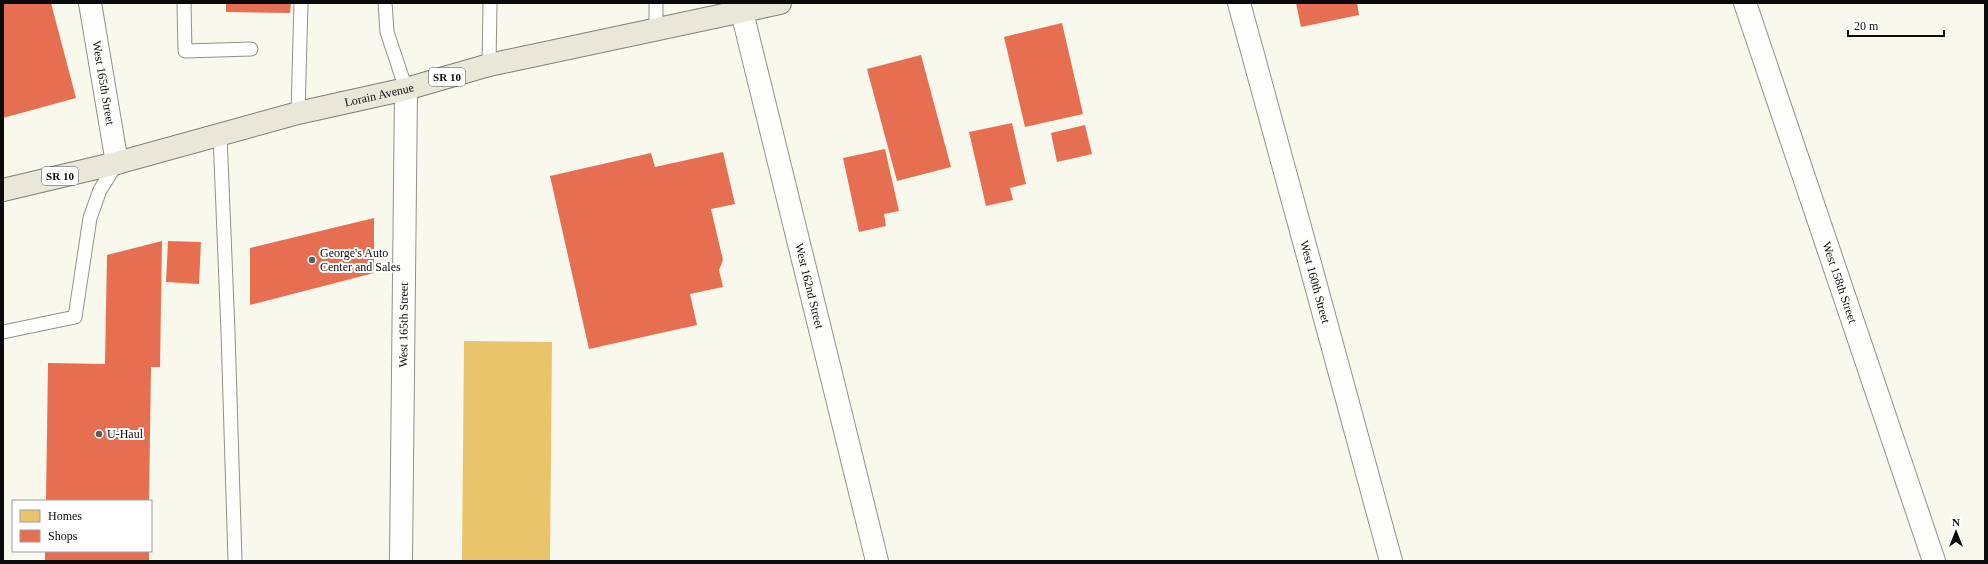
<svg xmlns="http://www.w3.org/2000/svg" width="1988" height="564" viewBox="0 0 1988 564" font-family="Georgia,serif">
  <rect width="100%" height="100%" fill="#f8f8ed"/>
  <path fill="#e9c46a" d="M 464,341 L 552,342 L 550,561 L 462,561 Z"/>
  <g fill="#e76f51">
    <path d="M 3,3 L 51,3 L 76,98 L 3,118 Z"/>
    <path d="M 226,3 L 291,3 L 290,13 L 226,12 Z"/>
    <path d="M 1296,3 L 1357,3 L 1359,15 L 1301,27 Z"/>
    <path d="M 1062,23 L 1083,114 L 1025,127 L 1004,37 Z"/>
    <path d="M 921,55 L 951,167 L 897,181 L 867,69 Z"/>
    <path d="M 1012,123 L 1026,184 L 1010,188 L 1013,200 L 986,206 L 969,132 Z"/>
    <path d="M 1085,125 L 1092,154 L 1057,162 L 1051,133 Z"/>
    <path d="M 885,149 L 899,211 L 884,214 L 886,226 L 859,232 L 843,158 Z"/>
    <path d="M 723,152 L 735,204 L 711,209 L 723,260 L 719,270 L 723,287 L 690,294 L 697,325 L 589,349 L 550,176 L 651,153 L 655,167 Z"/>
    <path d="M 374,218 L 374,273 L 250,305 L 250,248 Z"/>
    <path d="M 162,241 L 160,367 L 151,367 L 149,501 L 46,501 L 48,363 L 105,364 L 107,255 Z"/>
    <path d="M 168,241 L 201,242 L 199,284 L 166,282 Z"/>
    <rect x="45" y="551" width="104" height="10"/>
  </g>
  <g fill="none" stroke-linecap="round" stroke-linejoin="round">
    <defs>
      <g id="lane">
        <path d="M 184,3 L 185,51 L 251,49"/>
        <path d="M 385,3 L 387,32 L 406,89"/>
        <path d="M 656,30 L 656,3"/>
        <path d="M 489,65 L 490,3"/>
        <path d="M 298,113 L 301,3"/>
        <path d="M 220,135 L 228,332 L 235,561"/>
        <path d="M 3,332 L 75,317 L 90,218 L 100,190 L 117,163"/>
      </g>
      <g id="street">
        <path id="s1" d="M 90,3 L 117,163"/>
        <path id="s2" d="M 1239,3 L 1391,561"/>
        <path id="s3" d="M 1745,3 L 1934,561"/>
        <path id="s4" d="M 742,12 L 877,561"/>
        <path id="s5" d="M 401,561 L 406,89"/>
      </g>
      <g id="primary">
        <path id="s6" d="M 3,190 L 117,163 L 298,113 L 406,89 L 489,65 L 780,3"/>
      </g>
    </defs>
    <use href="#lane" stroke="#91918c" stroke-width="15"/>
    <use href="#street" stroke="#91918c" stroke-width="24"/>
    <use href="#primary" stroke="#7e7e7a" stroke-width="24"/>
    <use href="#lane" stroke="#fefefc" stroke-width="13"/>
    <use href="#street" stroke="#fefefc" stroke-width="22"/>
    <use href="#primary" stroke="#e9e7d8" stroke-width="22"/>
  </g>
  <g fill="#5d5d59" stroke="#fff" stroke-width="1.5">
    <circle cx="312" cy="260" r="4"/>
    <circle cx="99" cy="434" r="4"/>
  </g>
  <g text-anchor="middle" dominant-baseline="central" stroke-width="4" stroke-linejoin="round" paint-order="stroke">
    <g fill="#fff" stroke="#545454" stroke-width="1">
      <rect x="429" y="68" width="36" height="18" rx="3"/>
      <rect x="42" y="167" width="36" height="18" rx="3"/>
    </g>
    <g font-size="11" font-weight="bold" fill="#0a0a0a">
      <text x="447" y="77">SR 10</text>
      <text x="60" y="176">SR 10</text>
    </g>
    <g font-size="12" fill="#0a0a0a" stroke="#fff">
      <text stroke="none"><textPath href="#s1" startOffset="81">West 165th Street</textPath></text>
      <text stroke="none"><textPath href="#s6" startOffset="388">Lorain Avenue</textPath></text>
      <text stroke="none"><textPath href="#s2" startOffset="289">West 160th Street</textPath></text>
      <text stroke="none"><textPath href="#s3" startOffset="295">West 158th Street</textPath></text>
      <text stroke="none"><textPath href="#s4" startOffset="282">West 162nd Street</textPath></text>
      <text stroke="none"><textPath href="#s5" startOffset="236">West 165th Street</textPath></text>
    </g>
    <g font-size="12" fill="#0a0a0a" stroke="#fff" text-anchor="start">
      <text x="320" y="253">George's Auto<tspan x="320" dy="14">Center and Sales</tspan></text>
      <text x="107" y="434">U-Haul</text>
    </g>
  </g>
  <rect width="1988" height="564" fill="none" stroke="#0a0a0a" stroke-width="8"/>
  <rect x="12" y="500" width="140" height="52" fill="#ffffff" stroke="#9d9d9d"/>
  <rect x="20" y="510" width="20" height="12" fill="#e9c46a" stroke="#9d9d9d"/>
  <text x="48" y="520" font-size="12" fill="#0a0a0a">Homes</text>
  <rect x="20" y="530" width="20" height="12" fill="#e76f51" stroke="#9d9d9d"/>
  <text x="48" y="540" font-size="12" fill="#0a0a0a">Shops</text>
  <g transform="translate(1956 532)" stroke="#ffffff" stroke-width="3" paint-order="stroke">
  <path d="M0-3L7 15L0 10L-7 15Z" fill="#0a0a0a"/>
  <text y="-6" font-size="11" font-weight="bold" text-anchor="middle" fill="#0a0a0a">N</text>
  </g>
  <path d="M1848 30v6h96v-6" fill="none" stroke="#0a0a0a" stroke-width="2"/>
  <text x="1854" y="30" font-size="12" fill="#0a0a0a" stroke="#ffffff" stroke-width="3" paint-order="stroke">20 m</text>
</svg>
